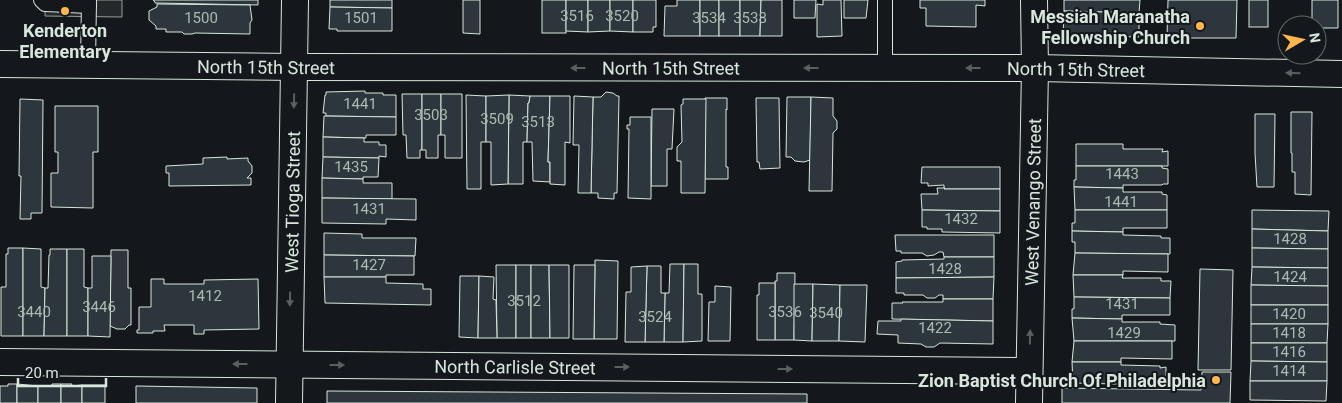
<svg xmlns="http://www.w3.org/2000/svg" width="1342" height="403" viewBox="0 0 1342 403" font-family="Roboto,sans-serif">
  <rect width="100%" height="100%" fill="#14181c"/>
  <path fill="#24282b" stroke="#939e99" d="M 45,0 L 122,0 L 122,17 L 45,16 Z"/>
  <g fill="#2c363c" stroke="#d8e6dc">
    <path d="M 153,0 L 258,0 L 258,5 L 155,3 L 155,2 Z"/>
    <path d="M 330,0 L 392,0 L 392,8 L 330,7 Z"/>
    <path d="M 463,0 L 480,0 L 480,34 L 463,33 Z"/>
    <rect x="542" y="0" width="24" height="33"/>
    <path d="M 566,0 L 588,0 L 588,32 L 566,31 Z"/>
    <path d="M 588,0 L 610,0 L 610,31 L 588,32 Z"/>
    <path d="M 610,0 L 633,0 L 633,32 L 610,31 Z"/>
    <path d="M 633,0 L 656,0 L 656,27 L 653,27 L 653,32 L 633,32 Z"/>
    <path d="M 677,0 L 700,0 L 700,36 L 664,36 L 665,6 L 677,6 Z"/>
    <rect x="700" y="0" width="19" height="36"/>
    <rect x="719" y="0" width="21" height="36"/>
    <path d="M 740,0 L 761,0 L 760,36 L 740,36 Z"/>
    <path d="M 761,0 L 782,0 L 782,36 L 760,36 Z"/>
    <path d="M 794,0 L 816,0 L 815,18 L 794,18 Z"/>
    <path d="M 823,0 L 841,0 L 842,36 L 817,37 L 817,4 L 823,5 Z"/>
    <path d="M 844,0 L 868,0 L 866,18 L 844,18 Z"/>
    <path d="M 920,0 L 985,0 L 985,6 L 976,5 L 976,27 L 926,26 L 926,8 L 920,8 Z"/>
    <path d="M 1064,0 L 1140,0 L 1139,13 L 1064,11 Z"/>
    <path d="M 1168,0 L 1237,0 L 1236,38 L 1167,38 Z"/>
    <rect x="1249" y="0" width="19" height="27"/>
    <path d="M 1312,0 L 1338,0 L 1338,28 L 1317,28 L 1317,25 L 1312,25 Z"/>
    <path d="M 157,4 L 250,5 L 252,20 L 250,23 L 250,34 L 195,33 L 192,34 L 184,34 L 182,32 L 166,32 L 166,29 L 156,29 L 156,26 L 149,20 L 149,11 L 157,7 Z"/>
    <path d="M 330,7 L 392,8 L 392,31 L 337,31 L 337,29 L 329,29 Z"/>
    <path d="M 1064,11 L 1139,13 L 1139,37 L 1102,36 L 1102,42 L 1084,42 L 1084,37 L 1063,37 Z"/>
    <path d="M 365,91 L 365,93 L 383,93 L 383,95 L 396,95 L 396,117 L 326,116 L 326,113 L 323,113 L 325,95 L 326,95 L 326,92 Z"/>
    <path d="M 606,92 L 613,93 L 617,96 L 619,96 L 617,193 L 614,193 L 614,199 L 598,198 L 598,193 L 591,193 L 593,97 L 601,97 Z"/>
    <path d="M 402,94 L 422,94 L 422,150 L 420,150 L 420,158 L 407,158 L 406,135 L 403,135 Z"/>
    <path d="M 422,94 L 441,94 L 441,135 L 438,135 L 438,158 L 426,158 L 426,150 L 422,150 Z"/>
    <path d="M 441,94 L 462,94 L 462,158 L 445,158 L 445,135 L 441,135 Z"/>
    <path d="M 466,95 L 486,96 L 486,142 L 481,142 L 481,189 L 467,189 Z"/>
    <path d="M 509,95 L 530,96 L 529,103 L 528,103 L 527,142 L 523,142 L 523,184 L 508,184 Z"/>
    <path d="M 509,95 L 508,184 L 491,185 L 491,142 L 486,142 L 486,96 Z"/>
    <path d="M 530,96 L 550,96 L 548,162 L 550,162 L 550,182 L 533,181 L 532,142 L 527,142 L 528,103 L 529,103 Z"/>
    <path d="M 550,96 L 570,96 L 570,143 L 565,142 L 565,185 L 550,184 L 550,162 L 548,162 Z"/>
    <path d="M 574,96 L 593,97 L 591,193 L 578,193 L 579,145 L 573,145 Z"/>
    <path d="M 787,97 L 811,97 L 810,160 L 804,162 L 795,161 L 791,157 L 786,157 Z"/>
    <path d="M 811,97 L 833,98 L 833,116 L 837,121 L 837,129 L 833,133 L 832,191 L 809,191 Z"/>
    <path d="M 705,98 L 727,98 L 727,110 L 726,109 L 726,167 L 728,167 L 728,179 L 705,179 Z"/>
    <path d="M 756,98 L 779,98 L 780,168 L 760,169 L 759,162 L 757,162 Z"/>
    <path d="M 20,99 L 43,100 L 42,213 L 31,213 L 31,219 L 20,219 L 21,176 L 19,176 Z"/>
    <path d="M 683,99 L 706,99 L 705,193 L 681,193 L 681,161 L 677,161 L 677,147 L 682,142 L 681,105 L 683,104 Z"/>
    <path d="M 55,106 L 98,106 L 98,152 L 93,152 L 93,208 L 51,207 L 51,173 L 58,173 L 58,152 L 55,152 Z"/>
    <path d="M 652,109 L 674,109 L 672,149 L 667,149 L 667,186 L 651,186 Z"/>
    <path d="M 1291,112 L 1312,112 L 1311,195 L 1295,194 L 1295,172 L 1292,172 L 1292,153 L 1291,153 Z"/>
    <path d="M 1255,114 L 1275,114 L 1274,187 L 1257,187 L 1255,153 Z"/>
    <path d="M 324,116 L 396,117 L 396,135 L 366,135 L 366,138 L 323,137 Z"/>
    <path d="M 630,117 L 651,117 L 651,199 L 628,198 L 629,129 L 627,129 L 627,125 L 630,125 Z"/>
    <path d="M 323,137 L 364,138 L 364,142 L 379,142 L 379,145 L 386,145 L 386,157 L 379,156 L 379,158 L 323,157 Z"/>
    <path d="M 1076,144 L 1123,144 L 1123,149 L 1163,149 L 1162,152 L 1168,151 L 1168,166 L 1076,166 Z"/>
    <path d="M 227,157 L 227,159 L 248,158 L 248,161 L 252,166 L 252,173 L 247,178 L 251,178 L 251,185 L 169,186 L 169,173 L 166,173 L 166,166 L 203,164 L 203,158 Z"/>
    <path d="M 323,157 L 379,158 L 378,177 L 363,177 L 363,179 L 322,178 Z"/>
    <path d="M 1076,166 L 1162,166 L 1162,168 L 1168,169 L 1168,184 L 1163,184 L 1162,185 L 1123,185 L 1123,188 L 1074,187 L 1074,180 L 1076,180 Z"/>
    <path d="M 922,167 L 1000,167 L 1000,189 L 944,189 L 944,185 L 928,186 L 928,183 L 921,183 Z"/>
    <path d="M 322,178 L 363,179 L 363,183 L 392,183 L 392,199 L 322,198 Z"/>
    <path d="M 1074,187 L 1123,188 L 1123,192 L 1162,192 L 1162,194 L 1167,195 L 1167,210 L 1075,210 Z"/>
    <path d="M 937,188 L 945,188 L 944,189 L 1000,189 L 1000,211 L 922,210 L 921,194 L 938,194 Z"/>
    <path d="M 322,198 L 416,199 L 416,220 L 386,219 L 386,224 L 322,223 Z"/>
    <path d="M 922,210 L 1000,211 L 1000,233 L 942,232 L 942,229 L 927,229 L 927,227 L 922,227 Z"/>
    <path d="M 1075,210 L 1167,210 L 1167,228 L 1123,228 L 1123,232 L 1072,231 L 1072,223 L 1075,223 Z"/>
    <path d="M 1252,210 L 1329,211 L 1328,231 L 1252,229 Z"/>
    <path d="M 1252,229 L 1328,231 L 1328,249 L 1252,248 Z"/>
    <path d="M 1072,231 L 1123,232 L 1123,235 L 1161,236 L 1161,238 L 1170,238 L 1170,254 L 1075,253 L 1075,242 L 1072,242 Z"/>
    <path d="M 324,233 L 362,234 L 362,238 L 416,238 L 415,256 L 324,255 Z"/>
    <path d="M 895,235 L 994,235 L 994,257 L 944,257 L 943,252 L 939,252 L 934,255 L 927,256 L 922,253 L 901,253 L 901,251 L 896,251 Z"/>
    <path d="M 8,248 L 23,248 L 23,336 L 1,336 L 1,287 L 6,287 L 6,254 L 8,254 Z"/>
    <path d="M 23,248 L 41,249 L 41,287 L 45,288 L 44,336 L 23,336 Z"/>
    <path d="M 1252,248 L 1328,249 L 1328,268 L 1252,267 Z"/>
    <path d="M 50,249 L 67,249 L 67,336 L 44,336 L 45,288 L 48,288 L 49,255 L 50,255 Z"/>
    <path d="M 67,249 L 84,249 L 84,287 L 88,288 L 88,336 L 67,336 Z"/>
    <path d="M 111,250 L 128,250 L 128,288 L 131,288 L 131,325 L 129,325 L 125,329 L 117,329 L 110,326 Z"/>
    <path d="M 1075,253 L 1168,254 L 1168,272 L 1123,271 L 1123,275 L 1073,275 Z"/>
    <path d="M 324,255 L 414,256 L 414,275 L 386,275 L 386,277 L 324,277 Z"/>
    <path d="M 92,256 L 111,256 L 110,337 L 88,336 L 88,288 L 92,288 Z"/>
    <path d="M 944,257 L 994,257 L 994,277 L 896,278 L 896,262 L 902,261 L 902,260 L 944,259 Z"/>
    <path d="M 595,260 L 618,261 L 617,339 L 594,339 Z"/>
    <path d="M 670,264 L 684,264 L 683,342 L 664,342 L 665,293 L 669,293 Z"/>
    <path d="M 684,264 L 698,264 L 698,294 L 702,294 L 702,341 L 683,342 Z"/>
    <path d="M 496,265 L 516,265 L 516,338 L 497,338 Z"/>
    <rect x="516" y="265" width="15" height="73"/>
    <path d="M 531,265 L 549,265 L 550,338 L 531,338 Z"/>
    <path d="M 549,265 L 569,265 L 569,338 L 550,338 Z"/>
    <path d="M 574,265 L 595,265 L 594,339 L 573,339 Z"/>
    <path d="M 647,266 L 661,266 L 661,293 L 665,293 L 664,342 L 645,342 Z"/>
    <path d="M 647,266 L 645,342 L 625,342 L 626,292 L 631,292 L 631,267 Z"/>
    <path d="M 1252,267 L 1328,268 L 1328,286 L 1251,285 Z"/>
    <path d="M 1200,269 L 1233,270 L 1231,370 L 1198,370 Z"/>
    <path d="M 777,273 L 795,273 L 794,340 L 775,340 L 775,281 L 777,281 Z"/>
    <path d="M 1073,275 L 1123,275 L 1122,278 L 1161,278 L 1161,281 L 1171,281 L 1170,298 L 1074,297 Z"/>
    <path d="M 460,276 L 479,276 L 478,338 L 459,337 Z"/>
    <path d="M 479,276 L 494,277 L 493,299 L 496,300 L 497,338 L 478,338 Z"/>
    <path d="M 324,277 L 386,277 L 386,283 L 423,284 L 423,289 L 431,289 L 431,305 L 325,303 Z"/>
    <path d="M 994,277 L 993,299 L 943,299 L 943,295 L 939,295 L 935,298 L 927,298 L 923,295 L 904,295 L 904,293 L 896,293 L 896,278 Z"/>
    <path d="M 151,279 L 164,279 L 164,284 L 204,284 L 204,280 L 258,279 L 259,329 L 204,330 L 204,334 L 194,334 L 194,325 L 164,325 L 165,331 L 153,331 L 153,333 L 137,333 L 137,330 L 139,330 L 139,307 L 151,307 Z"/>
    <path d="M 759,283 L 775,283 L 775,340 L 757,340 L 757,295 L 759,295 Z"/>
    <path d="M 794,284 L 813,284 L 812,341 L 794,340 Z"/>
    <path d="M 813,284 L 840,285 L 839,341 L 812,341 Z"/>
    <path d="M 840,285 L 867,285 L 865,342 L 839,341 Z"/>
    <path d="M 1251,285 L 1328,286 L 1328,305 L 1251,305 Z"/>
    <path d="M 715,286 L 731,287 L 730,341 L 708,341 L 709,302 L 715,302 Z"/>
    <path d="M 1074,297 L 1170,298 L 1170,315 L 1122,315 L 1122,319 L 1072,318 L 1072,309 L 1074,309 Z"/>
    <path d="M 943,299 L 993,299 L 993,321 L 892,319 L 892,303 L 903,303 L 902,302 L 943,302 Z"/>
    <rect x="1251" y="305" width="77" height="19"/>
    <path d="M 1072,318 L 1122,319 L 1122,322 L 1160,322 L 1160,324 L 1175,325 L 1175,341 L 1074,341 Z"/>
    <path d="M 901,319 L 993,321 L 993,344 L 940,343 L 934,347 L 926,347 L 921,344 L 898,343 L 898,335 L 877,334 L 878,321 L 901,321 Z"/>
    <path d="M 1251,324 L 1328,324 L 1327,343 L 1251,343 Z"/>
    <path d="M 1074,341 L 1172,341 L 1172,359 L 1121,358 L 1121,362 L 1072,362 Z"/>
    <path d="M 1251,343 L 1327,343 L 1327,362 L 1251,361 Z"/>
    <path d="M 1251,361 L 1327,362 L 1327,381 L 1250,381 Z"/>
    <path d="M 1072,362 L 1121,362 L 1121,365 L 1160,366 L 1160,368 L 1166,367 L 1166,383 L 1160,382 L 1160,385 L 1073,383 Z"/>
    <path d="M 1202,372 L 1231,372 L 1230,403 L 1062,403 L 1062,388 L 1201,390 Z"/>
    <path d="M 1250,381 L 1327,381 L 1326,401 L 1250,400 Z"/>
    <path d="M 8,384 L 17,384 L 17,403 L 0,403 L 0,386 L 8,386 Z"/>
    <path d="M 17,384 L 38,386 L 38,403 L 17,403 Z"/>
    <path d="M 52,384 L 61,384 L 61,403 L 38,403 L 38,386 L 52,386 Z"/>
    <path d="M 61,384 L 72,384 L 71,386 L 82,385 L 82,403 L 61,403 Z"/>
    <rect x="82" y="385" width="23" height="18"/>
    <path d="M 136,386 L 257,388 L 257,403 L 136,403 Z"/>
    <path d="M 327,391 L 807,394 L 807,403 L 327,403 Z"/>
  </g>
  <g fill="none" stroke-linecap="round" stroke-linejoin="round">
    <defs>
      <g id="lane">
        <path d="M 41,0 L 45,4 L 89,6"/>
        <path d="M 885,0 L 885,68"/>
        <path d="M 88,65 L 89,0"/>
      </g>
      <g id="street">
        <path id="s1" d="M 0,64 L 295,67 L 1035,68 L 1342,74"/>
        <path id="s2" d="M 0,362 L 1029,371"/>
        <path id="s3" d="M 289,403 L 295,0"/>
        <path id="s4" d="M 1029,403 L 1035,68 L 1034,0"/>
      </g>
    </defs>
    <use href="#lane" stroke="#d8e6dc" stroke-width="16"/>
    <use href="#street" stroke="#d8e6dc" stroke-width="28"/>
    <use href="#lane" stroke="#14181c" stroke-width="14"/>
    <use href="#street" stroke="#14181c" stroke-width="26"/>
  </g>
  <defs><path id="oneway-solid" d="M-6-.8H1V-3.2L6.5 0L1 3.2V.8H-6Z" transform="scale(1.25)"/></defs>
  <g fill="#59605f">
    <use href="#oneway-solid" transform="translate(578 68) rotate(-180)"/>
    <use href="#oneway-solid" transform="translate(811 68) rotate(-180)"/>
    <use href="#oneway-solid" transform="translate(973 68) rotate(-180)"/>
    <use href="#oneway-solid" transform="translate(1293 73) rotate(-179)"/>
    <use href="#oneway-solid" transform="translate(294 101) rotate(91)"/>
    <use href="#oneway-solid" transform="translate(290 299) rotate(91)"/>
    <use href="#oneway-solid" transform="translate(1030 337) rotate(-89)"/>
    <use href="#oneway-solid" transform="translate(240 364) rotate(-180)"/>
    <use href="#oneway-solid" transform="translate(337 365)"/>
    <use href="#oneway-solid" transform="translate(622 367)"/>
    <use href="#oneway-solid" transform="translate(785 369)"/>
  </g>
  <g fill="#ffb74d" stroke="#14181c" stroke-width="2">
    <circle cx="65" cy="11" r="5"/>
    <circle cx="1200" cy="26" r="5"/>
    <circle cx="1216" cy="380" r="5"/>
  </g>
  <g text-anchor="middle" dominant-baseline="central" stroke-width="4" stroke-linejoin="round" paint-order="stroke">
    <g font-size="15" fill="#adbab4">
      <text x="577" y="16">3516</text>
      <text x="622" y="16">3520</text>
      <text x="201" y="18">1500</text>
      <text x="361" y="18">1501</text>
      <text x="709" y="18">3534</text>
      <text x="750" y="18">3538</text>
      <text x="360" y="104">1441</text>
      <text x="431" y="115">3503</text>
      <text x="497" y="119">3509</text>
      <text x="538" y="122">3513</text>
      <text x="351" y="167">1435</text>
      <text x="1122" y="174">1443</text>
      <text x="1121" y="202">1441</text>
      <text x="369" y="209">1431</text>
      <text x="961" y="219">1432</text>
      <text x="1290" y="239">1428</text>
      <text x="369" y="265">1427</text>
      <text x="945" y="269">1428</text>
      <text x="1290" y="277">1424</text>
      <text x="205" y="296">1412</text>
      <text x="524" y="301">3512</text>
      <text x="1122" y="304">1431</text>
      <text x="99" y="307">3446</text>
      <text x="34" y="312">3440</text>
      <text x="785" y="312">3536</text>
      <text x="826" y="313">3540</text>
      <text x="1289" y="314">1420</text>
      <text x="655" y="317">3524</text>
      <text x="935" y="328">1422</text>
      <text x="1124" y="333">1429</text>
      <text x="1289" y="333">1418</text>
      <text x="1289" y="352">1416</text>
      <text x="1289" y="371">1414</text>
    </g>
    <g font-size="18" font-weight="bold" fill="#d8e6dc" stroke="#14181c" text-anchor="end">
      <text x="1190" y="16">Messiah Maranatha<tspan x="1190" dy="21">Fellowship Church</tspan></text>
      <text x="65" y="30" text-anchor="middle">Kenderton<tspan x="65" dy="21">Elementary</tspan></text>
      <text x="1206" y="380">Zion Baptist Church Of Philadelphia</text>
    </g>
    <g font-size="18" fill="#d8e6dc" stroke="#14181c">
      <text stroke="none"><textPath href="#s1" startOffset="266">North 15th Street</textPath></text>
      <text stroke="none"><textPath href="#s1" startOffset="671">North 15th Street</textPath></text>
      <text stroke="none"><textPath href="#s1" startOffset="1076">North 15th Street</textPath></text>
      <text stroke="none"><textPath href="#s3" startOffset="201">West Tioga Street</textPath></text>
      <text stroke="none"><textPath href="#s4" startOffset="201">West Venango Street</textPath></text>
      <text stroke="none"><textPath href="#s2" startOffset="515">North Carlisle Street</textPath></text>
    </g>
  </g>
  <g transform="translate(1302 40) rotate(81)"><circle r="24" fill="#14181c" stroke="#626a69"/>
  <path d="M0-4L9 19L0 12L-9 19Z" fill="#ffb74d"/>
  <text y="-8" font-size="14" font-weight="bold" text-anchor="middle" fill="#d8e6dc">N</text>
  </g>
  <path d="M18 378v8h88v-8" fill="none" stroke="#d8e6dc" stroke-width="2.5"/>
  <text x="25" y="378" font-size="15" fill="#d8e6dc" stroke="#14181c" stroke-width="4" paint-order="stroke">20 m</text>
</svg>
